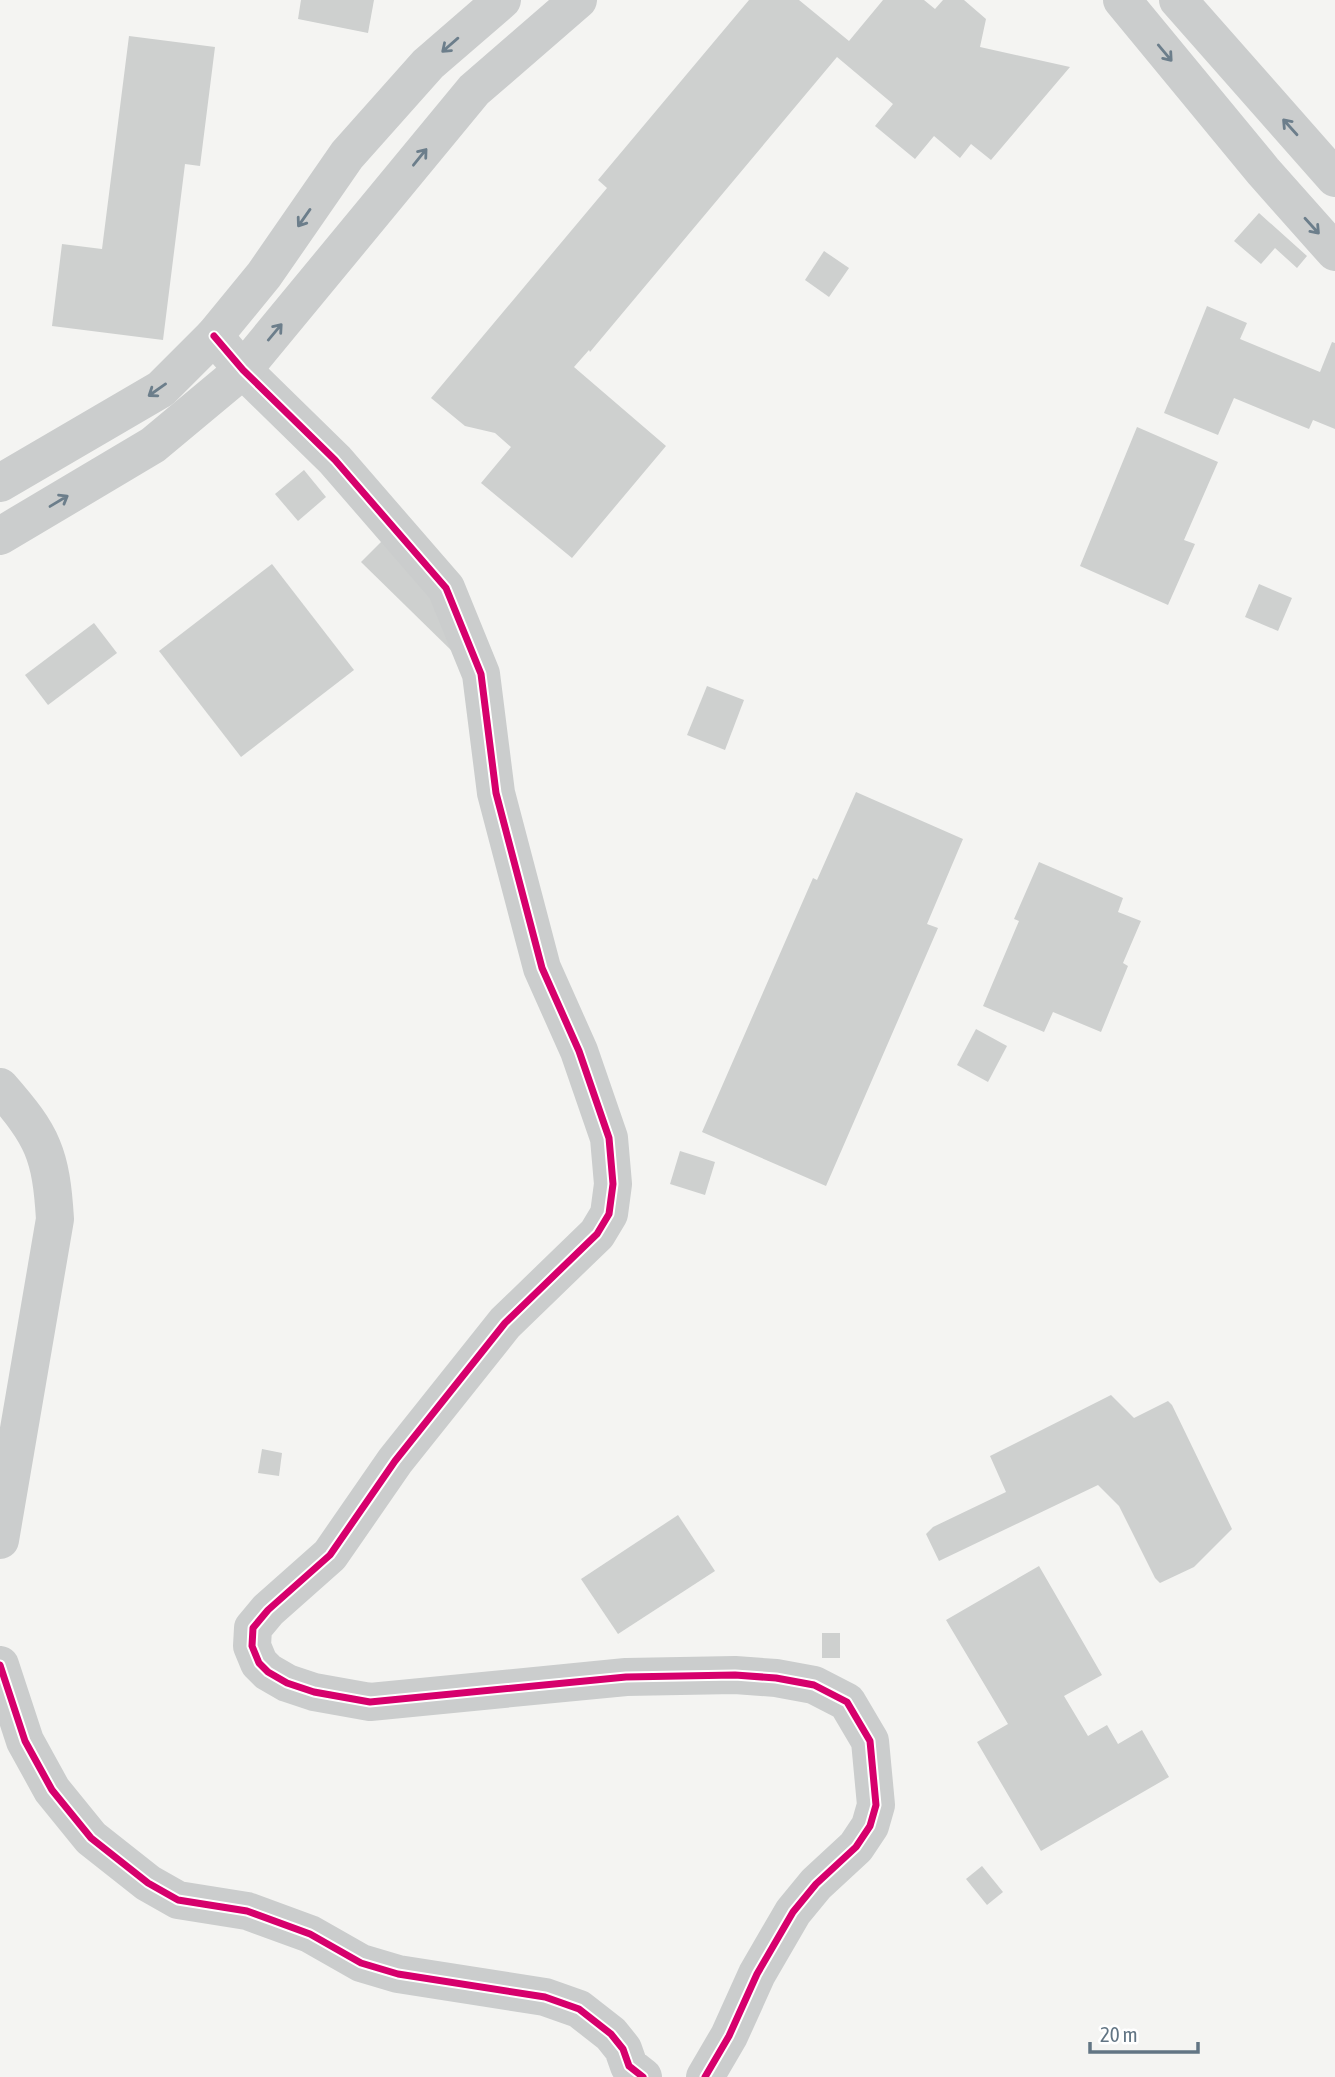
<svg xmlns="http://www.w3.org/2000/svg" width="1335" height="2077" viewBox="0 0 1335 2077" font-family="'Asap Condensed',sans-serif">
  <rect width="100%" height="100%" fill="#f4f4f2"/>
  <g fill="#ced0cf">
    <path d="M 301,0 L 374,0 L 368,33 L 298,19 Z"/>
    <path d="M 749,0 L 799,0 L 849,41 L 883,0 L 924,0 L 935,9 L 943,0 L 964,0 L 986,19 L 980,47 L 1070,67 L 991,160 L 971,144 L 960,158 L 934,136 L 915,159 L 875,126 L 893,104 L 837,57 L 590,352 L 589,350 L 574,367 L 666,446 L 572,558 L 481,483 L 511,447 L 495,433 L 465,426 L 431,398 L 607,188 L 598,180 Z"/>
    <path d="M 129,36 L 215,47 L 200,166 L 185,164 L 163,340 L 52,326 L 62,244 L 102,249 Z"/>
    <path d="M 1259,213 L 1307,256 L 1297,268 L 1275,248 L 1261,264 L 1234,241 Z"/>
    <path d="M 824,251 L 849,268 L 829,297 L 805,280 Z"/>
    <path d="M 1207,306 L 1247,323 L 1240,339 L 1320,372 L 1332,342 L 1335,343 L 1335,429 L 1313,420 L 1309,429 L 1234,398 L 1218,435 L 1164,413 Z"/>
    <path d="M 1137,427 L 1218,462 L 1184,540 L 1195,544 L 1168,605 L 1080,566 Z"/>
    <path d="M 304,470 L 326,497 L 298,521 L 275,494 Z"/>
    <path d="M 385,538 L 479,632 L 456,655 L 361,562 Z"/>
    <path d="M 272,564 L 354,670 L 241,757 L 159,651 Z"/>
    <path d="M 1259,584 L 1292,598 L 1278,631 L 1245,617 Z"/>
    <path d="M 94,623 L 117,653 L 48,705 L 25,675 Z"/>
    <path d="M 707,686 L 744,700 L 725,750 L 687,735 Z"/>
    <path d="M 856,792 L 963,839 L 927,924 L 938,928 L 826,1186 L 702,1132 L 813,878 L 817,880 Z"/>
    <path d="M 1039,862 L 1123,898 L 1118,912 L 1141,921 L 1123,963 L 1128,966 L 1101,1032 L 1053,1012 L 1044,1032 L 983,1006 L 1019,921 L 1014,919 Z"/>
    <path d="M 976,1029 L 1007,1046 L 988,1082 L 957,1065 Z"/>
    <path d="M 680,1151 L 715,1162 L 705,1195 L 670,1184 Z"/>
    <path d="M 1111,1395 L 1134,1418 L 1168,1401 L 1172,1405 L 1232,1529 L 1194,1567 L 1160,1583 L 1155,1578 L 1119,1506 L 1098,1485 L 939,1561 L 926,1534 L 933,1527 L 1006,1492 L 990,1456 Z"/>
    <path d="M 262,1449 L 282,1453 L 279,1476 L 258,1473 Z"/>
    <path d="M 678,1515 L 715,1571 L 618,1634 L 581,1579 Z"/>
    <path d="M 1039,1566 L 1102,1675 L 1064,1696 L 1088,1736 L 1107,1725 L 1118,1744 L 1142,1730 L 1169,1777 L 1041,1851 L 977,1742 L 1008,1724 L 946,1620 Z"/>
    <rect x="822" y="1633" width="18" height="25"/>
    <path d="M 982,1866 L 1003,1892 L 987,1905 L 966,1879 Z"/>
  </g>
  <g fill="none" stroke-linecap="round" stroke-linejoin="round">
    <g stroke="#cbcdcd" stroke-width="38">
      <path d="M 214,336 L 243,370 L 335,460 L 446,588 L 481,674 L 496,793 L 542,968 L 579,1051 L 609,1138 L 613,1184 L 609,1214 L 597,1234 L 505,1323 L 395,1461 L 330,1555 L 268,1610 L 253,1628 L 252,1646 L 259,1663 L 268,1672 L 287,1683 L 314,1692 L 370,1702 L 626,1677 L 735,1675 L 776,1678 L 814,1685 L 847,1702 L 870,1741 L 876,1805 L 870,1826 L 856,1847 L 816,1884 L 793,1912 L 757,1974 L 729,2036 L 705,2077"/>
      <path d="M 0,1087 C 43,1136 51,1154 55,1219 L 0,1540"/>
      <path d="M 0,1665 L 25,1741 L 52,1790 L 91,1838 L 148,1883 L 178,1900 L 247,1911 L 310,1934 L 361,1963 L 398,1974 L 545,1997 L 579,2009 L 611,2034 L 623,2049 L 629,2066 L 643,2077"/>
    </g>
    <g stroke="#cbcdcd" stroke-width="38">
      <path d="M 1122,0 L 1263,171 L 1335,252"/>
      <path d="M 1178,0 L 1335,178"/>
      <path d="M 0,483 L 161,389 L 214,336 L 264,275 L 347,155 L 428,64 L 502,0"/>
      <path d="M 0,536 L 153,445 L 243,370 L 474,90 L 578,0"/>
    </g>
    <defs>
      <g id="cycleway">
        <path d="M 214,336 L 243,370 L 335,460 L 446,588 L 481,674 L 496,793 L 542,968 L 579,1051 L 609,1138 L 613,1184 L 609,1214 L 597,1234 L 505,1323 L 395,1461 L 330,1555 L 268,1610 L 253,1628 L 252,1646 L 259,1663 L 268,1672 L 287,1683 L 314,1692 L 370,1702 L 626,1677 L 735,1675 L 776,1678 L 814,1685 L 847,1702 L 870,1741 L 876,1805 L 870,1826 L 856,1847 L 816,1884 L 793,1912 L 757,1974 L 729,2036 L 705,2077"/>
        <path d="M 0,1665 L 25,1741 L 52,1790 L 91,1838 L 148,1883 L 178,1900 L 247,1911 L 310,1934 L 361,1963 L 398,1974 L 545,1997 L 579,2009 L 611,2034 L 623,2049 L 629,2066 L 643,2077"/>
      </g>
    </defs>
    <use href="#cycleway" stroke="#fff" stroke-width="11"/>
    <use href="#cycleway" stroke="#d6006c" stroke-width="7"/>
  </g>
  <defs><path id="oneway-shaft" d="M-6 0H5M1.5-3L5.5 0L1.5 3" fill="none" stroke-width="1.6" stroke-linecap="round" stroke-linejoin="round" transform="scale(1.75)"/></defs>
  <g stroke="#6c7e8b">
    <use href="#oneway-shaft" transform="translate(450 45) rotate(139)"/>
    <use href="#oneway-shaft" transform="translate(1165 53) rotate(50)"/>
    <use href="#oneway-shaft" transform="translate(1290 127) rotate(-132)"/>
    <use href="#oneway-shaft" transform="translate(420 157) rotate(-51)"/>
    <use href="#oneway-shaft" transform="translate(304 218) rotate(125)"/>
    <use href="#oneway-shaft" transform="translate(1312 226) rotate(48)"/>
    <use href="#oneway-shaft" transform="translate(275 332) rotate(-50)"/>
    <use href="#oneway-shaft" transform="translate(157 390) rotate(145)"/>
    <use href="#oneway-shaft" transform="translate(59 501) rotate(-31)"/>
  </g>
  <path d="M1090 2042v10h108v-10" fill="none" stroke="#627584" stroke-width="3.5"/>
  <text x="1100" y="2042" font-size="21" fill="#627584" stroke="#ffffff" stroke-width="5" paint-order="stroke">20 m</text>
</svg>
